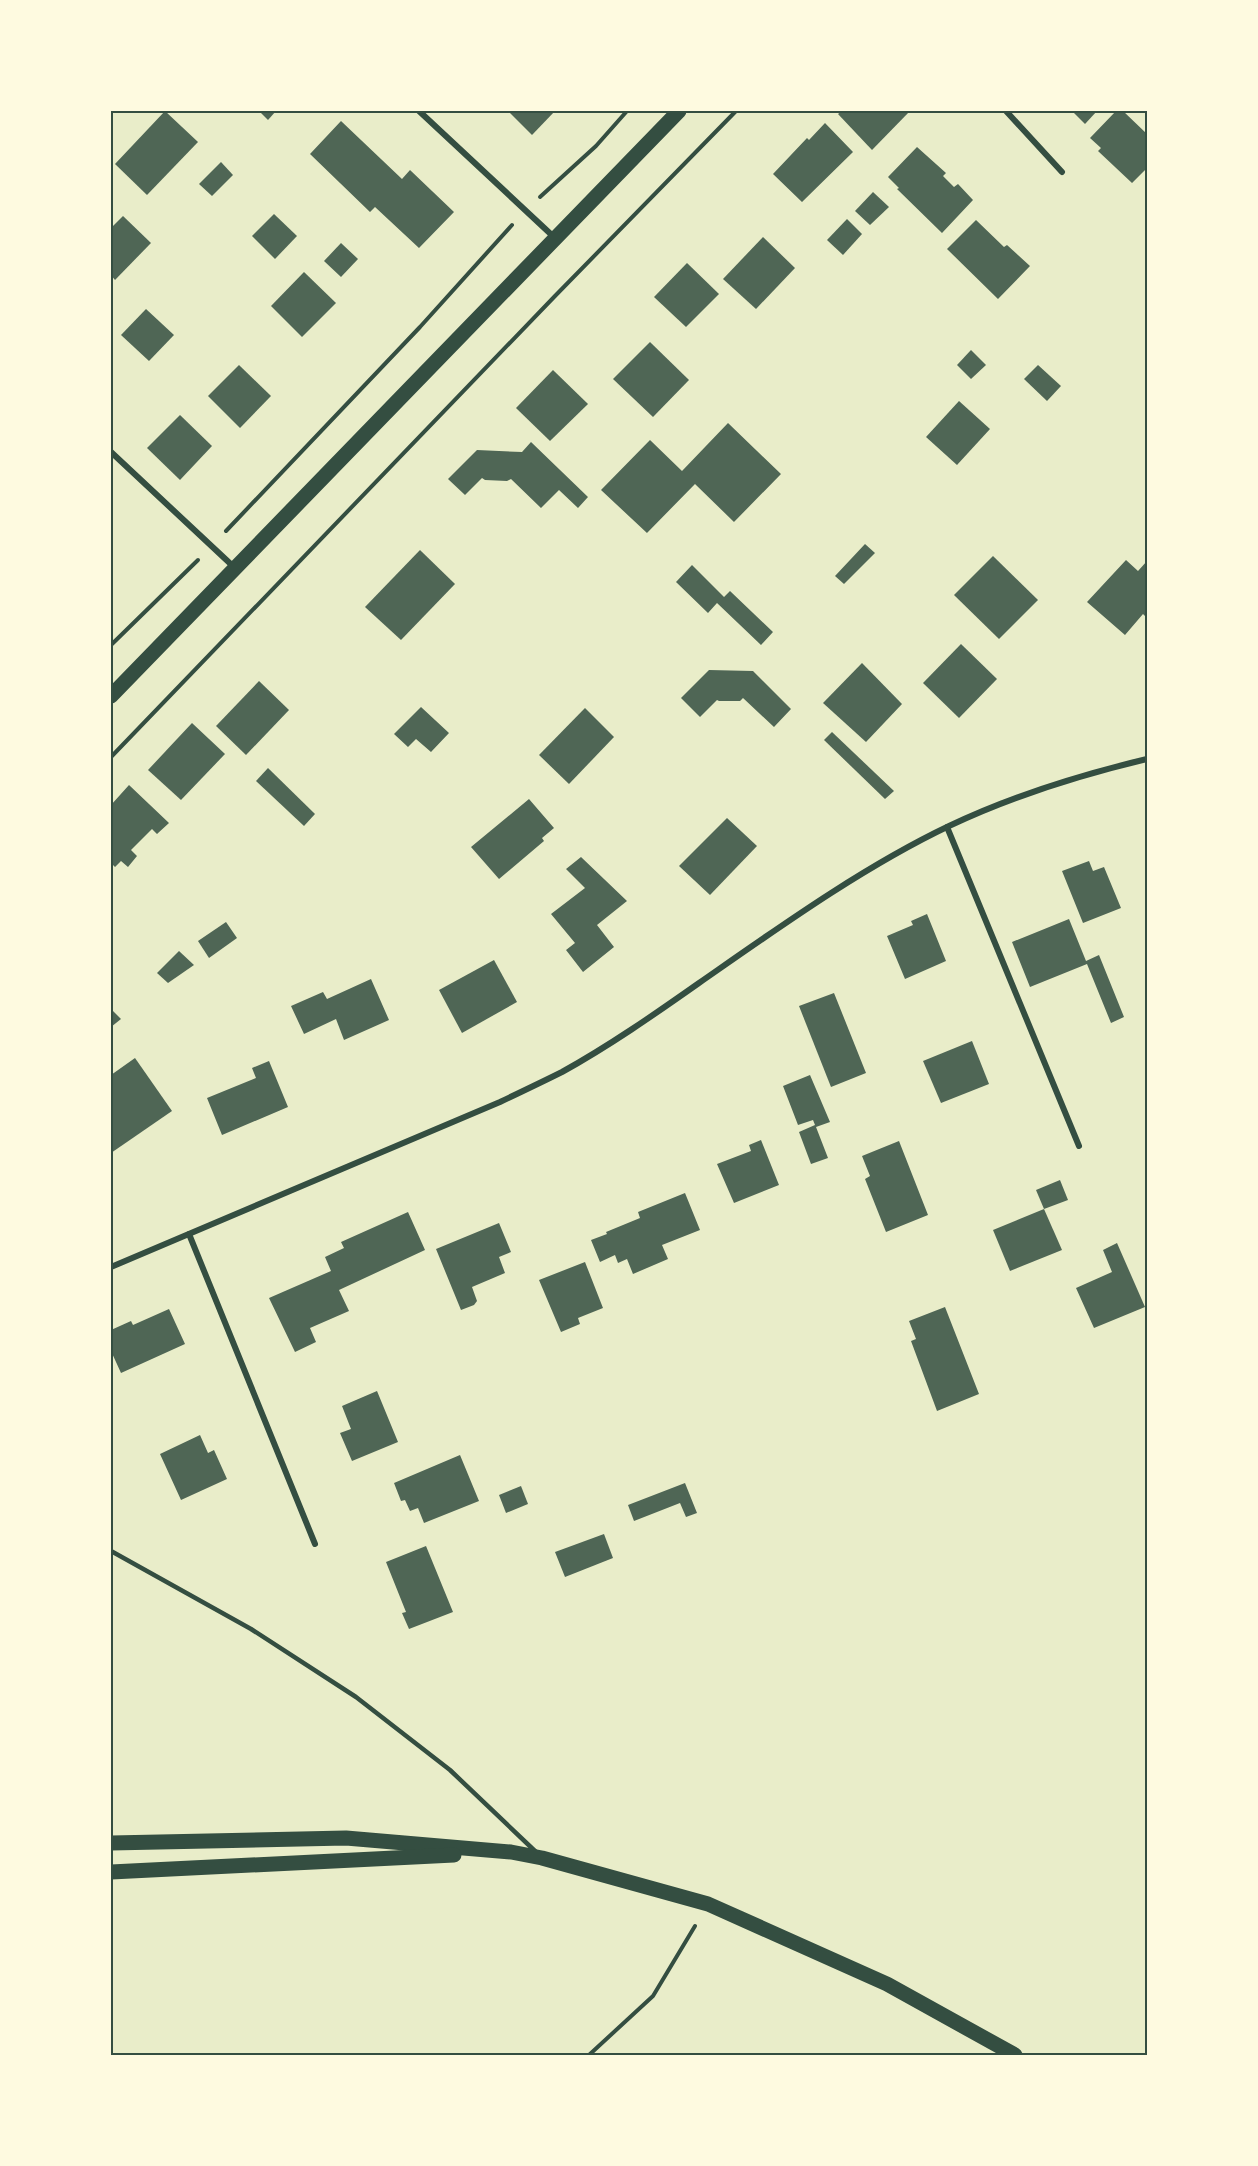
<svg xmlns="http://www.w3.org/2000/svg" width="1258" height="2166" viewBox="0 0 1258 2166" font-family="'Asap Condensed',sans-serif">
  <rect width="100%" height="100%" fill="#e9edc9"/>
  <g fill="#4f6655">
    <path d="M 165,111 L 198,142 L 147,195 L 115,164 Z"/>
    <path d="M 259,111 L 276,111 L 268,120 Z"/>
    <path d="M 508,111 L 555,111 L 532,135 Z"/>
    <path d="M 842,111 L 910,111 L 872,150 L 838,114 Z"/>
    <path d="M 1072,111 L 1097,111 L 1085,124 Z"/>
    <path d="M 1116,111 L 1123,111 L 1147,134 L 1147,168 L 1132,183 L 1098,151 L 1101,148 L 1090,138 Z"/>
    <path d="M 341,121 L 402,179 L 410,170 L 454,212 L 419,248 L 375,207 L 370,212 L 310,154 Z"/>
    <path d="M 825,123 L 853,152 L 802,202 L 773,174 L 807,138 L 809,140 Z"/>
    <path d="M 917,147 L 946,173 L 943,176 L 954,187 L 958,184 L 973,200 L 942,233 L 897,189 L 899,188 L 888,177 Z"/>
    <path d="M 221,162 L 233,175 L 212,196 L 199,184 Z"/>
    <path d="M 873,192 L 889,207 L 870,225 L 855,211 Z"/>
    <path d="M 274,214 L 297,236 L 275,259 L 252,236 Z"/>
    <path d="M 123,216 L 151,243 L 115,280 L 111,275 L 111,228 Z"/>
    <path d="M 847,219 L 862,234 L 843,255 L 827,240 Z"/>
    <path d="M 976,220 L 1004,247 L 1007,245 L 1030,266 L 998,299 L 947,249 Z"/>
    <path d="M 763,237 L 795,268 L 756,309 L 723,279 Z"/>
    <path d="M 341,243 L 358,259 L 341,277 L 324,261 Z"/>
    <path d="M 687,263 L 719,294 L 686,327 L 654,297 Z"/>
    <path d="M 304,272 L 336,303 L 302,337 L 271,306 Z"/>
    <path d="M 146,309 L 174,335 L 149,361 L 121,335 Z"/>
    <path d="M 650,342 L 689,380 L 653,417 L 613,379 Z"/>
    <path d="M 971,350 L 986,365 L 971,379 L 957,365 Z"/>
    <path d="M 239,365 L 271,396 L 240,428 L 208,396 Z"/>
    <path d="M 1038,365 L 1061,386 L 1047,401 L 1024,379 Z"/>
    <path d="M 553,370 L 588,404 L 550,441 L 516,408 Z"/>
    <path d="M 959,401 L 990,429 L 957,465 L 926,437 Z"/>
    <path d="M 180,415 L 212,446 L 180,480 L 147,448 Z"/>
    <path d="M 728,423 L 781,474 L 734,522 L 695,484 L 647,533 L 601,490 L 650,440 L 682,471 Z"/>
    <path d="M 531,442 L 588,497 L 578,508 L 559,490 L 541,508 L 511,479 L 507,481 L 485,480 L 482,478 L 465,495 L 448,479 L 477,450 L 522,452 Z"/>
    <path d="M 865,544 L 875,553 L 844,584 L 835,576 Z"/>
    <path d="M 420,550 L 455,584 L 401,640 L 365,607 Z"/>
    <path d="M 993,556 L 1038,600 L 999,639 L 954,595 Z"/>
    <path d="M 1126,560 L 1138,571 L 1147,561 L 1147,618 L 1143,614 L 1125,635 L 1087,602 Z"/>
    <path d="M 692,565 L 724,597 L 730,591 L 773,632 L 761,645 L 717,603 L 708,613 L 676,582 Z"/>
    <path d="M 961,644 L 997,679 L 959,718 L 923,683 Z"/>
    <path d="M 862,663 L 902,704 L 866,742 L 823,703 Z"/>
    <path d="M 709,670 L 753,671 L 791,709 L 774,727 L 743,698 L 740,701 L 719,701 L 717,700 L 700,717 L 681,698 Z"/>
    <path d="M 259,681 L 289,710 L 246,755 L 216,726 Z"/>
    <path d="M 421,707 L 449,733 L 431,752 L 416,739 L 408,747 L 394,734 Z"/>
    <path d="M 585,708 L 614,737 L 569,784 L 539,755 Z"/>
    <path d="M 192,723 L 225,754 L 181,800 L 148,770 Z"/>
    <path d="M 832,732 L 894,791 L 885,799 L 824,740 Z"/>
    <path d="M 268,768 L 315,814 L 304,826 L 256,781 Z"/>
    <path d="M 129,785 L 169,823 L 157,834 L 152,829 L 131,850 L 137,856 L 128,867 L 121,861 L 115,867 L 111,863 L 111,805 Z"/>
    <path d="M 529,799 L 554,828 L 542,838 L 544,841 L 499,879 L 471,847 Z"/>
    <path d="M 727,818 L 757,846 L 710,895 L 679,866 Z"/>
    <path d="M 581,857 L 627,901 L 597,925 L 614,947 L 583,972 L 566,950 L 575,943 L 551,914 L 585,888 L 566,869 Z"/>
    <path d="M 1089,861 L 1093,871 L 1104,867 L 1121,908 L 1083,923 L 1062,871 Z"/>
    <path d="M 927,914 L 946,961 L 905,979 L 887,936 L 913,925 L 911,921 Z"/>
    <path d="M 1069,919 L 1086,961 L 1099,955 L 1124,1017 L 1111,1023 L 1087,964 L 1030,987 L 1012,942 Z"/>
    <path d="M 226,922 L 237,938 L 209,958 L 198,941 Z"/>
    <path d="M 179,951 L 194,965 L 168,983 L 157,973 Z"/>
    <path d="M 494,960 L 517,1002 L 462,1033 L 439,990 Z"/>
    <path d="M 371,979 L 389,1020 L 344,1040 L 336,1019 L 304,1034 L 291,1006 L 323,992 L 327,999 Z"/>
    <path d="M 834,993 L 866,1073 L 831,1087 L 799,1006 Z"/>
    <path d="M 111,1009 L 121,1019 L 111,1027 Z"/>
    <path d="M 972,1041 L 989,1084 L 941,1103 L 923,1061 Z"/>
    <path d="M 135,1058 L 172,1111 L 111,1153 L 111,1075 Z"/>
    <path d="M 269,1061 L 288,1107 L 222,1135 L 207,1098 L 256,1078 L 252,1068 Z"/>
    <path d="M 810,1075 L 830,1122 L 816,1127 L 828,1158 L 811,1164 L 799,1132 L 815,1125 L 813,1120 L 798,1125 L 783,1086 Z"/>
    <path d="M 761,1140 L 779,1185 L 734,1203 L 717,1164 L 751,1151 L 749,1145 Z"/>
    <path d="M 899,1141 L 928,1215 L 886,1232 L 865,1179 L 870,1176 L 862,1156 Z"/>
    <path d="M 1060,1180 L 1068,1200 L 1044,1209 L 1036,1190 Z"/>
    <path d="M 685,1193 L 700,1230 L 662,1245 L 668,1259 L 633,1274 L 627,1259 L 618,1263 L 615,1255 L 600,1262 L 591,1240 L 607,1234 L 606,1232 L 640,1218 L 638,1212 Z"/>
    <path d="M 1044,1209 L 1062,1250 L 1010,1271 L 993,1230 Z"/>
    <path d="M 408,1212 L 425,1250 L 339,1290 L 349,1311 L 310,1328 L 316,1342 L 295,1352 L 269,1298 L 331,1271 L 325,1257 L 344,1248 L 341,1242 Z"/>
    <path d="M 499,1223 L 511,1252 L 499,1257 L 505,1273 L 472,1287 L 477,1301 L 474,1305 L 461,1310 L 436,1249 Z"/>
    <path d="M 1117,1243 L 1145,1307 L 1094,1328 L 1076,1288 L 1112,1272 L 1103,1250 Z"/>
    <path d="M 585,1262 L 603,1308 L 578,1318 L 580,1324 L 561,1332 L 539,1280 Z"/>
    <path d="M 945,1307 L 979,1394 L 937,1411 L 911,1341 L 916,1339 L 909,1321 Z"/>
    <path d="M 169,1309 L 185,1344 L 121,1373 L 111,1351 L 111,1330 L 131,1321 L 133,1325 Z"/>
    <path d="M 377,1391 L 398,1442 L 352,1461 L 340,1433 L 351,1429 L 342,1406 Z"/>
    <path d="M 200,1435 L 208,1453 L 214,1450 L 227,1479 L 181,1500 L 160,1454 Z"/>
    <path d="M 460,1455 L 479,1501 L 424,1523 L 418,1508 L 410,1511 L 405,1500 L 401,1501 L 394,1483 Z"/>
    <path d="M 685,1483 L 697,1513 L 686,1517 L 680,1503 L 634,1521 L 628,1505 Z"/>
    <path d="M 521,1486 L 528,1504 L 506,1513 L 499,1495 Z"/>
    <path d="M 604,1534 L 613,1558 L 565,1577 L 555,1552 Z"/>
    <path d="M 426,1546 L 453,1612 L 409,1629 L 402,1613 L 406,1612 L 386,1562 Z"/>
  </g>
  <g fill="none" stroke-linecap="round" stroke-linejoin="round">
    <g stroke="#344e41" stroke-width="4">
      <path d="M 540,197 L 596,146 L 627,111"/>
      <path d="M 226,531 L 420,327 L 512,225"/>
      <path d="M 111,645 L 198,560"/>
      <path d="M 111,757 L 555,296 L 736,111"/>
      <path d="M 589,2055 L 653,1996 L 695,1926"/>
    </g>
    <path stroke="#344e41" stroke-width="4.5" d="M 111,1551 L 251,1629 L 356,1697 L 450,1770 L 536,1852"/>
    <g stroke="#344e41" stroke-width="6">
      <path d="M 419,111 L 555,238"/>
      <path d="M 1006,111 L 1062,172"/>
      <path d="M 111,452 L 235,568"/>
      <path d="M 947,827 L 1079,1146"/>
      <path d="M 189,1234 L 315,1544"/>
      <path d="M 111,1267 L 500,1102 C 521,1092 542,1082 562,1072 C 609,1046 655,1014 699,983 C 778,928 863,867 949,826 C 1012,796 1080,775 1147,759"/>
    </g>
    <g stroke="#344e41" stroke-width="15">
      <path d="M 111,696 L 679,111"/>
      <path d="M 111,1843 L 346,1838 L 511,1852 L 542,1858 L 708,1904 L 887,1984 L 1015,2055"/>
      <path d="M 111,1872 L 454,1855"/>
    </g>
  </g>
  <rect width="1258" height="2166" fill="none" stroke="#fefae0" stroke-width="225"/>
  <rect x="112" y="112" width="1034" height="1942" fill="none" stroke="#344e41" stroke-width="2"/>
</svg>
